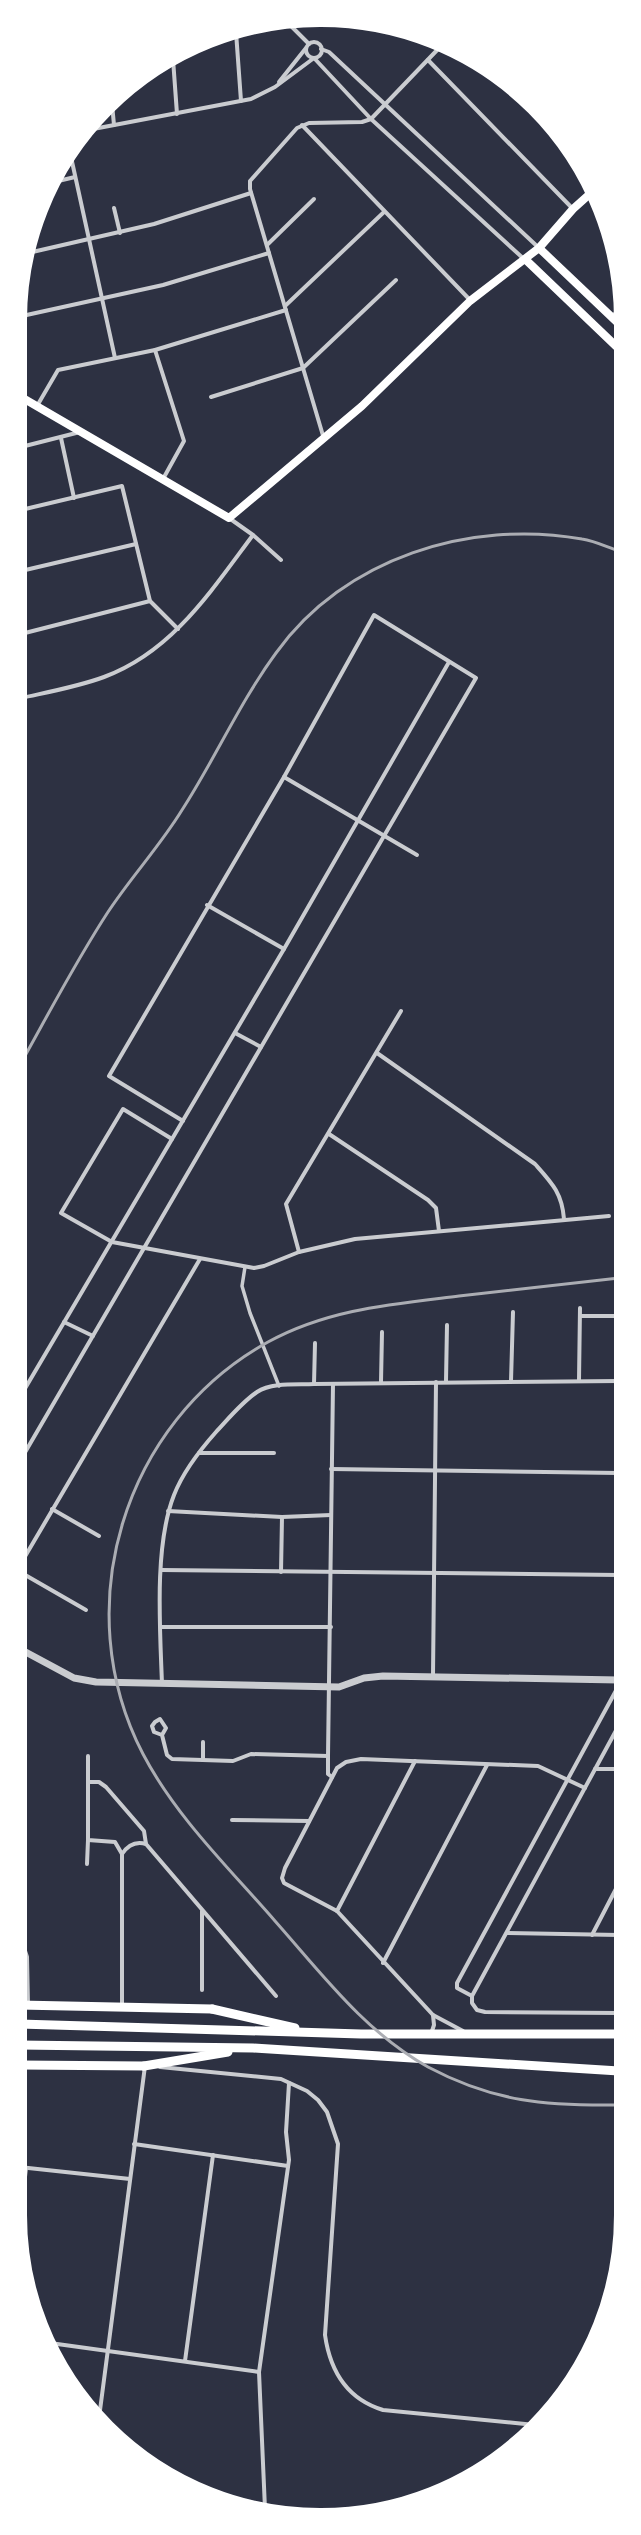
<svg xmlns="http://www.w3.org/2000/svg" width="641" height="2535" viewBox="0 0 641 2535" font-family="Karla,sans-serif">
  <rect width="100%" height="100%" fill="#2d3142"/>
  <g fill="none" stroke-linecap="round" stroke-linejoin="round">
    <path stroke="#caccd0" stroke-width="3.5" d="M 245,1267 L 242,1286 L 250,1313 L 279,1386"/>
    <g stroke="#caccd0" stroke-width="4">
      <path d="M 287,22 L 309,44"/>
      <path d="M 236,32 L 241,101"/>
      <circle cx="314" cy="50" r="8"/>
      <path d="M 321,49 L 329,52 L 539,248"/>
      <path d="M 173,59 L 177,114"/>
      <path d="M 428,60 L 573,209"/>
      <path d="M 279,82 L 306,48"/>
      <path d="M 112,104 L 114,125"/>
      <path d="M 302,125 L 470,300"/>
      <path d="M 88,130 L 251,99 L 275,87 L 314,58 L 371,119 L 525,260"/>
      <path d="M 71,157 L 115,358"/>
      <path d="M 54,182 L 75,177"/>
      <path d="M 114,208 L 120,233"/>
      <path d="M 267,245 L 314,199"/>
      <path d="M 28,253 L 154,224 L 251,193"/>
      <path d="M 285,306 L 384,212"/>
      <path d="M 22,316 L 163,285 L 269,253"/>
      <path d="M 612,317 L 619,309"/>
      <path d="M 155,350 L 184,441 L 163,479"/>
      <path d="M 211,397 L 303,368 L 396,280"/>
      <path d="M 37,406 L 58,370 L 155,350 L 286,310"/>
      <path d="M 61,438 L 74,498"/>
      <path d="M 324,439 L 250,189 L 250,181 L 297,128 L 309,123 L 362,122 L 371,119 L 441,46"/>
      <path d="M 21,447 L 80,432"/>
      <path d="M 21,510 L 122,486 L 150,601 L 178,629"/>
      <path d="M 229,518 L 253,535 L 281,560"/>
      <path d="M 21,571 L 136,544"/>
      <path d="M 21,634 L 150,601"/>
      <path d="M 21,698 C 48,692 77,687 104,677 C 172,652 211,591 253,535"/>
      <path d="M 284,777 L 417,855"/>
      <path d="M 207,905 L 284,949"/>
      <path d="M 235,1033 L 261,1047"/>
      <path d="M 377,1053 L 535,1164 C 552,1183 562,1193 564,1219"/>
      <path d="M 329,1134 L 428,1200 L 436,1208 L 439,1231"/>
      <path d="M 172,1139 L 123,1109 L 61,1213 L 112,1242 L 254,1268 L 264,1266 L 299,1252 L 355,1239 L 609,1216"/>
      <path d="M 299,1252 L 286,1204 L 401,1011"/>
      <path d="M 580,1316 L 619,1316"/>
      <path d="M 64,1322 L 93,1336"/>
      <path d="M 579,1380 L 580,1308"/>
      <path d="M 446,1381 L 447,1325"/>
      <path d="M 511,1381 L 513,1312"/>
      <path d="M 381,1382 L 382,1332"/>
      <path d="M 314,1384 L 315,1343"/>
      <path d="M 20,1397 L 284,949 L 449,662"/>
      <path d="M 199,1453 L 274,1453"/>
      <path d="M 20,1461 L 476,678 L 374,615 L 284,777 L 109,1076 L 183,1121"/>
      <path d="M 331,1469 L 619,1473"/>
      <path d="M 52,1509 L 99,1536"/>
      <path d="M 168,1511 L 282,1517 L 331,1515"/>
      <path d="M 20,1565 L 200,1259"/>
      <path d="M 161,1570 L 619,1575"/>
      <path d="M 20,1572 L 86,1610"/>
      <path d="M 281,1572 L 282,1517"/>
      <path d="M 161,1627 L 331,1627"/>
      <path d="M 433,1676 L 436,1382"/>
      <path d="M 162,1684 C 160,1628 154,1546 174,1495 C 183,1472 200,1450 216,1432 C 229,1418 242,1402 257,1392 C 272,1382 298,1385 314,1384 L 619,1381"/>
      <path d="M 162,1735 L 154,1732 L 152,1726 L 155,1722 L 160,1719 L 166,1728 L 162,1735 L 167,1755 L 172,1759 L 233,1761 L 251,1754 L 328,1756"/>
      <path d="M 88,1756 L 88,1840 L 115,1842 L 122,1854"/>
      <path d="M 203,1760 L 203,1742"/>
      <path d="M 595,1769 L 619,1769"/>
      <path d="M 332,1777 L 328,1774 L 328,1756 L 333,1384"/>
      <path d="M 89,1782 L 99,1782 L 106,1787 L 144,1831 L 146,1844"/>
      <path d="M 232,1820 L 309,1821"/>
      <path d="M 87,1864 L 88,1840"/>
      <path d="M 337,1911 L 415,1761"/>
      <path d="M 19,1933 L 27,1957 L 28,2005"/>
      <path d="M 507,1933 L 619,1935"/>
      <path d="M 592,1935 L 619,1883"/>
      <path d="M 383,1963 L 487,1765"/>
      <path d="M 202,1990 L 202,1911"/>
      <path d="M 472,1996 L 457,1988 L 457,1983 L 619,1685"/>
      <path d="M 122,2007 L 122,1854 C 128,1845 136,1841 146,1844 L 276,1996"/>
      <path d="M 619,2013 L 485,2012 L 477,2010 L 472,2003 L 472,1996 L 619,1725"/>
      <path d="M 463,2031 L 433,2015 L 337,1911 L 284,1883 L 282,1878 L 285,1868 L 337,1768 L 346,1762 L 361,1759 L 538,1766 L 585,1788"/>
      <path d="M 431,2034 L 434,2025 L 433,2015"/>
      <path d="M 160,2067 L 281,2079 L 307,2091 L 318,2100 L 327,2112 L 338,2144 L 325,2335 C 330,2370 347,2399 383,2410 L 535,2425"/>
      <path d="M 134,2144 L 288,2166"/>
      <path d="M 19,2167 L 130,2179"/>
      <path d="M 20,2221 L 26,2168"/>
      <path d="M 50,2343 L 259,2372"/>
      <path d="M 185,2361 L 213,2155"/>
      <path d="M 99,2418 L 145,2066"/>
      <path d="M 265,2509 L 259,2372 L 289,2160 L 286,2132 L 289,2083"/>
    </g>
    <path stroke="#caccd0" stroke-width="7" d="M 20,1649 L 74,1678 L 96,1682 L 339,1687 L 364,1678 L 383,1676 L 619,1680"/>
    <g stroke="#fff" stroke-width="8">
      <path d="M 539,248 L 619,324"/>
      <path d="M 526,260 L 619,349"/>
      <path d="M 21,397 L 229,518 L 362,406 L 470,301 L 539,248 L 573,209 L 592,192"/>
    </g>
    <g stroke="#fff" stroke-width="9">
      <path d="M 19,2005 L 212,2009"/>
      <path d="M 19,2065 L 144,2066"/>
    </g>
    <g stroke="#fff" stroke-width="9">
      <path d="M 212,2009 L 295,2028"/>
      <path d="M 19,2024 L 361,2034 L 619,2034"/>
      <path d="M 19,2045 L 253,2048 L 619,2071"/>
      <path d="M 144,2066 L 228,2052"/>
    </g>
    <g stroke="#abadb3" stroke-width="3">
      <path d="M 21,1063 C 49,1013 76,961 108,912 C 131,877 160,846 182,810 C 215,759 240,702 276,653 C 344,558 470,519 582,539 C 595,541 607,547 619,551"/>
      <path d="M 619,2105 C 546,2106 494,2102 428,2067 C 365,2032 322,1974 275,1921 C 229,1868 176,1817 143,1754 C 67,1608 123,1422 268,1342 C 328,1309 393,1304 459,1296 C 513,1290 566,1284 619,1278"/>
    </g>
  </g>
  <path d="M0 0H641V2535H0ZM320 26H321A294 294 0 0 1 615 320V2215A294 294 0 0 1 321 2509H320A294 294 0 0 1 26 2215V320A294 294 0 0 1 320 26Z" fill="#fff" fill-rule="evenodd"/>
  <path fill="none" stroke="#fff" stroke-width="2" d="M320 26H321A294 294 0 0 1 615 320V2215A294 294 0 0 1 321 2509H320A294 294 0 0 1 26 2215V320A294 294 0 0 1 320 26Z"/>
</svg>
